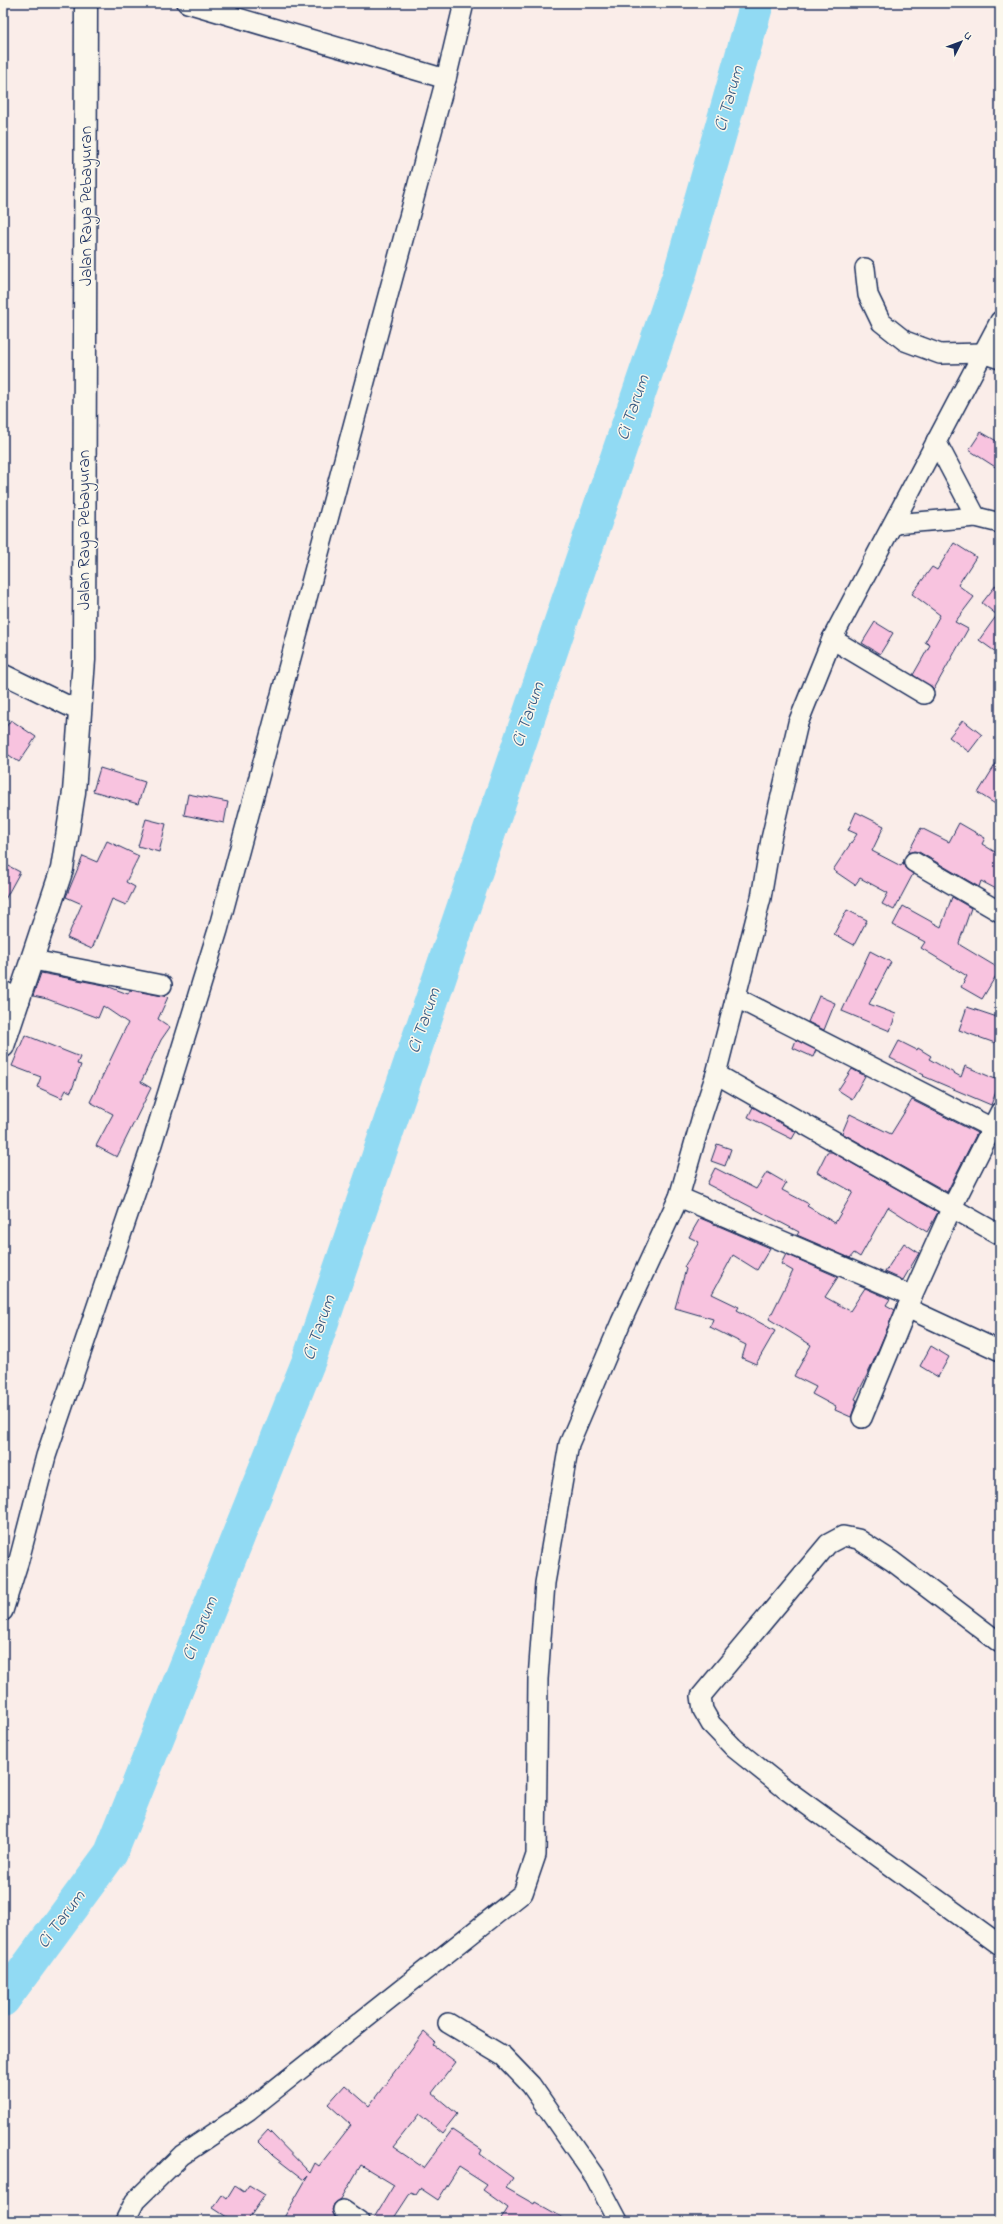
<svg xmlns="http://www.w3.org/2000/svg" width="1003" height="2224" viewBox="0 0 1003 2224" font-family="'Indie Flower',sans-serif">
  <rect width="100%" height="100%" fill="#faede9"/>
  <filter id="ink" filterUnits="userSpaceOnUse"><feTurbulence type="fractalNoise" baseFrequency=".025" numOctaves="2"/><feDisplacementMap in="SourceGraphic" scale="8" xChannelSelector="R" yChannelSelector="G"/><feConvolveMatrix kernelMatrix="1 2 1 2 8 2 1 2 1" color-interpolation-filters="sRGB"/></filter>
  <g filter="url(#ink)">
    <g fill="none" stroke-linecap="round" stroke-linejoin="round">
      <path stroke="#91daf3" stroke-width="34" d="M 3,2000 L 111,1853 L 309,1360 L 681,270 L 757,3"/>
    </g>
    <g fill="#f8c3df" stroke="#1b2f5e">
      <path d="M 981,432 L 1000,443 L 1000,470 L 969,450 Z"/>
      <path d="M 954,543 L 976,557 L 958,585 L 974,597 L 955,622 L 968,629 L 934,689 L 913,675 L 930,645 L 925,642 L 940,615 L 912,594 L 932,567 L 937,570 Z"/>
      <path d="M 1000,580 L 1000,655 L 979,640 L 997,615 L 982,603 Z"/>
      <path d="M 875,622 L 893,633 L 880,654 L 862,643 Z"/>
      <path d="M 11,720 L 36,737 L 19,762 L 3,751 L 3,731 Z"/>
      <path d="M 963,720 L 982,735 L 969,752 L 949,737 Z"/>
      <path d="M 1000,757 L 1000,807 L 978,793 Z"/>
      <path d="M 100,768 L 145,782 L 138,804 L 93,791 Z"/>
      <path d="M 188,794 L 228,802 L 224,823 L 184,815 Z"/>
      <path d="M 856,812 L 884,826 L 872,851 L 901,866 L 903,862 L 905,868 L 913,874 L 894,910 L 882,904 L 888,893 L 860,878 L 855,885 L 833,870 L 857,834 L 848,830 Z"/>
      <path d="M 146,819 L 166,824 L 159,852 L 138,846 Z"/>
      <path d="M 959,823 L 985,838 L 982,844 L 1000,855 L 1000,891 L 981,881 L 979,887 L 919,852 L 914,851 L 908,853 L 921,828 L 949,842 Z"/>
      <path d="M 107,841 L 139,856 L 126,882 L 135,887 L 126,905 L 112,899 L 92,949 L 67,938 L 82,904 L 66,897 L 83,856 L 97,862 Z"/>
      <path d="M 3,863 L 20,872 L 3,903 Z"/>
      <path d="M 952,897 L 971,908 L 959,943 L 960,945 L 1000,969 L 982,999 L 961,987 L 967,976 L 921,948 L 925,942 L 893,925 L 903,906 L 941,927 Z"/>
      <path d="M 847,910 L 867,920 L 854,945 L 834,934 Z"/>
      <path d="M 870,951 L 891,962 L 869,1004 L 896,1014 L 890,1031 L 842,1011 Z"/>
      <path d="M 41,973 L 104,985 L 128,994 L 130,990 L 168,997 L 158,1019 L 170,1027 L 161,1040 L 141,1082 L 151,1088 L 117,1157 L 96,1146 L 113,1114 L 90,1102 L 128,1023 L 103,1006 L 98,1018 L 47,999 L 33,996 Z"/>
      <path d="M 819,996 L 835,1003 L 824,1030 L 808,1022 Z"/>
      <path d="M 967,1007 L 1000,1018 L 1000,1027 L 995,1043 L 959,1030 Z"/>
      <path d="M 25,1035 L 80,1057 L 77,1064 L 81,1065 L 71,1092 L 66,1090 L 62,1098 L 37,1087 L 41,1077 L 12,1066 Z"/>
      <path d="M 796,1040 L 816,1050 L 813,1057 L 793,1048 Z"/>
      <path d="M 899,1041 L 917,1050 L 918,1048 L 931,1056 L 929,1059 L 961,1077 L 965,1066 L 1000,1081 L 991,1105 L 923,1076 L 924,1075 L 890,1058 Z"/>
      <path d="M 852,1069 L 865,1076 L 852,1099 L 838,1090 Z"/>
      <path d="M 912,1100 L 977,1133 L 947,1192 L 842,1133 L 850,1114 L 891,1134 Z"/>
      <path d="M 753,1107 L 796,1132 L 792,1139 L 748,1117 Z"/>
      <path d="M 717,1144 L 731,1149 L 725,1166 L 711,1161 Z"/>
      <path d="M 827,1152 L 832,1152 L 938,1212 L 927,1232 L 888,1207 L 860,1257 L 854,1253 L 850,1258 L 797,1235 L 799,1232 L 707,1184 L 715,1168 L 756,1189 L 767,1172 L 786,1183 L 782,1190 L 809,1204 L 807,1206 L 835,1223 L 853,1192 L 817,1172 Z"/>
      <path d="M 700,1218 L 770,1248 L 757,1270 L 733,1255 L 712,1294 L 739,1307 L 737,1310 L 775,1331 L 756,1364 L 742,1358 L 746,1345 L 710,1327 L 713,1319 L 675,1308 L 686,1269 L 684,1267 L 699,1242 L 689,1237 Z"/>
      <path d="M 904,1243 L 919,1253 L 903,1280 L 885,1272 Z"/>
      <path d="M 786,1254 L 838,1277 L 825,1297 L 850,1311 L 865,1288 L 890,1299 L 886,1305 L 895,1310 L 871,1367 L 855,1399 L 857,1400 L 851,1417 L 835,1410 L 836,1407 L 812,1394 L 816,1387 L 794,1376 L 811,1345 L 769,1319 L 793,1271 L 781,1264 Z"/>
      <path d="M 931,1346 L 949,1357 L 938,1377 L 920,1366 Z"/>
      <path d="M 424,2032 L 435,2042 L 433,2045 L 456,2062 L 432,2093 L 457,2114 L 442,2133 L 419,2114 L 393,2147 L 424,2168 L 452,2130 L 482,2150 L 480,2154 L 513,2178 L 506,2188 L 534,2204 L 535,2202 L 569,2221 L 500,2221 L 508,2208 L 483,2190 L 487,2185 L 459,2167 L 438,2200 L 420,2188 L 416,2194 L 411,2192 L 392,2221 L 372,2221 L 394,2185 L 361,2165 L 341,2199 L 334,2204 L 332,2210 L 336,2218 L 333,2221 L 282,2221 L 308,2176 L 304,2180 L 273,2156 L 258,2141 L 268,2130 L 310,2173 L 315,2163 L 319,2166 L 351,2125 L 328,2104 L 345,2085 L 369,2106 Z"/>
      <path d="M 249,2185 L 265,2195 L 247,2221 L 233,2221 L 213,2208 L 222,2195 L 227,2199 L 235,2186 L 244,2192 Z"/>
    </g>
    <g fill="none" stroke-linecap="round" stroke-linejoin="round">
      <defs>
        <g id="minor">
          <path d="M 187,3 L 446,79"/>
          <path d="M 865,268 L 868,295 L 881,322 L 905,341 L 940,354 L 982,353 L 1000,359"/>
          <path d="M 936,441 L 976,517"/>
          <path d="M 894,524 L 976,517 L 1000,523"/>
          <path d="M 832,639 L 924,694"/>
          <path d="M 3,674 L 79,711"/>
          <path d="M 914,862 L 1000,912"/>
          <path d="M 33,960 L 162,985"/>
          <path d="M 3,991 L 20,1000"/>
          <path d="M 735,997 L 992,1128"/>
          <path d="M 716,1074 L 1000,1235"/>
          <path d="M 679,1197 L 912,1296"/>
          <path d="M 907,1308 L 1000,1351"/>
          <path d="M 862,1418 L 912,1296 L 952,1207 L 1000,1112"/>
          <path d="M 3,1611 L 19,1560 L 46,1456 L 152,1144 L 218,930 L 446,79 L 464,3"/>
          <path d="M 1000,1643 L 892,1561 L 858,1539 L 843,1536 L 828,1544 L 701,1696 L 703,1710 L 711,1724 L 734,1748 L 784,1788 L 1000,1945"/>
          <path d="M 448,2023 L 503,2056 L 531,2085 L 595,2177 L 618,2221"/>
          <path d="M 343,2210 L 359,2221"/>
          <path d="M 125,2221 L 135,2201 L 182,2155 L 249,2110 L 523,1893 L 536,1855 L 538,1679 L 545,1583 L 569,1444 L 621,1322 L 679,1197 L 703,1113 L 716,1074 L 761,898 L 771,839 L 798,723 L 832,639 L 1000,321"/>
        </g>
        <path id="major" d="M 3,1046 L 62,869 L 74,792 L 84,660 L 86,3"/>
      </defs>
      <use href="#minor" stroke="#1b2f5e" stroke-width="22"/>
      <use href="#major" stroke="#1b2f5e" stroke-width="25"/>
      <use href="#minor" stroke="#fbf7ec" stroke-width="19"/>
      <use href="#major" stroke="#fbf7ec" stroke-width="22"/>
    </g>
  </g>
  <g text-anchor="middle" dominant-baseline="central" stroke-width="3" stroke-linejoin="round" paint-order="stroke">
    <g font-size="17" fill="#1b2f5e" stroke="#fbf7ec">
      <text transform="translate(86 206) rotate(-90)">Jalan Raya Pebayuran</text>
      <text transform="translate(84 530) rotate(-90)">Jalan Raya Pebayuran</text>
    </g>
    <g font-size="18" font-style="italic" fill="#385a83" stroke="#fbf7ec">
      <text transform="translate(730 99) rotate(-74)">Ci Tarum</text>
      <text transform="translate(634 408) rotate(-71)">Ci Tarum</text>
      <text transform="translate(529 715) rotate(-71)">Ci Tarum</text>
      <text transform="translate(425 1021) rotate(-71)">Ci Tarum</text>
      <text transform="translate(320 1328) rotate(-71)">Ci Tarum</text>
      <text transform="translate(201 1629) rotate(-68)">Ci Tarum</text>
      <text transform="translate(62 1920) rotate(-53)">Ci Tarum</text>
    </g>
  </g>
  <rect width="1003" height="2224" fill="none" stroke="#fbf7ec" stroke-width="16"/>
  <rect x="8" y="8" width="987" height="2208" fill="none" stroke="#1b2f5e" stroke-width="1.5" filter="url(#ink)"/>
  <g transform="translate(961 42) rotate(48)" stroke="#fbf7ec" stroke-width="3" paint-order="stroke">
  <path d="M0-3L7 15L0 10L-7 15Z" fill="#1b2f5e"/>
  <text y="-6" font-size="11" font-weight="bold" text-anchor="middle" fill="#1b2f5e">U</text>
  </g>
</svg>
